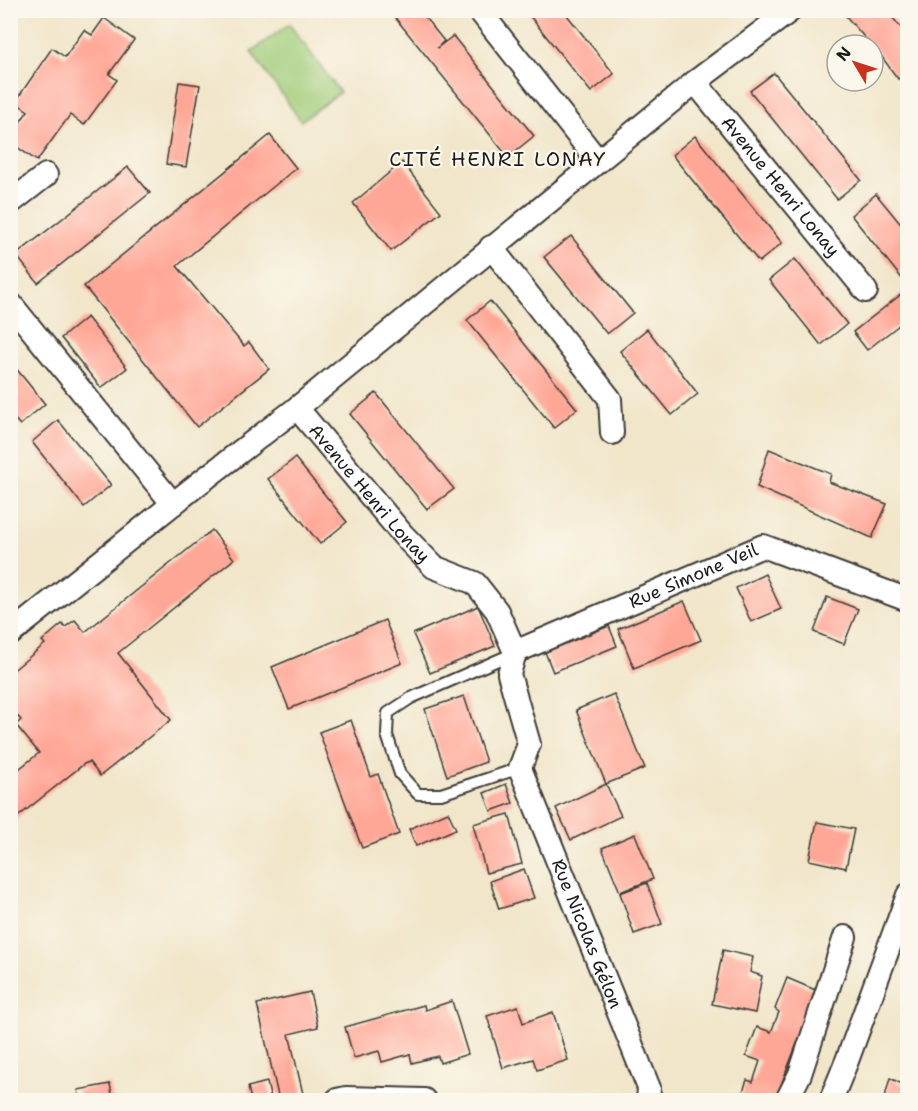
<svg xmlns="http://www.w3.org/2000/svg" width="918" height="1111" viewBox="0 0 918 1111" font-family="'Shantell Sans',sans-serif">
  <rect width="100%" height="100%" fill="#fbf7ec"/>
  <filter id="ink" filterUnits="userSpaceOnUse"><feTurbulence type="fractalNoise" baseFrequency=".0167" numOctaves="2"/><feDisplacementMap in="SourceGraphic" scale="12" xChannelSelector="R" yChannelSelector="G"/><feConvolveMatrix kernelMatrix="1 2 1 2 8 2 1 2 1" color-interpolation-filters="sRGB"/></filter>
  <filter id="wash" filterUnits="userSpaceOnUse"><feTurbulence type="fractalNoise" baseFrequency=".008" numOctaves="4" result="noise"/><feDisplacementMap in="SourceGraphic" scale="24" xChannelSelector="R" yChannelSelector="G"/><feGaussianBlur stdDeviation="1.35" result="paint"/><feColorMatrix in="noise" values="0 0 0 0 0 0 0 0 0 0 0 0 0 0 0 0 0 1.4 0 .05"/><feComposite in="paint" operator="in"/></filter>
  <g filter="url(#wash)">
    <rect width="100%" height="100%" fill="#f1e6ca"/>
    <path fill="#a0cc79" stroke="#5e744a" stroke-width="1.5" d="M 289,24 L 340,92 L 301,121 L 251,52 Z"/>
    <g id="blocks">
      <g fill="#ffa797">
        <path d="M 389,10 L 419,10 L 444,41 L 437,48 L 453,36 L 534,136 L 508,157 Z"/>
        <path d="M 525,10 L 563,10 L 614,74 L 591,92 Z"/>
        <path d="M 850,10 L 887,11 L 908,36 L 908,72 L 898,79 L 873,45 L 871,45 L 845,15 Z"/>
        <path d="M 104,18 L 134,40 L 109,74 L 117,80 L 84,125 L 70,115 L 37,161 L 10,142 L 10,136 L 28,111 L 15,102 L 52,48 L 65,57 L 84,30 L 92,35 Z"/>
        <path d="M 774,73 L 861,180 L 837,199 L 750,91 Z"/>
        <path d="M 179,82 L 200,85 L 186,167 L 166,164 Z"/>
        <path d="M 270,135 L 296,168 L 177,266 L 244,346 L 249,342 L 269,369 L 197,427 L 84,286 Z"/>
        <path d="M 695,136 L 782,243 L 759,262 L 672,155 Z"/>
        <path d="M 402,162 L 441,212 L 391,251 L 353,203 Z"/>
        <path d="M 128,167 L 150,193 L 38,283 L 16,255 Z"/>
        <path d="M 876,194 L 908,233 L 908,276 L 903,280 L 851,215 Z"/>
        <path d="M 571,236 L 633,313 L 607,334 L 544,257 Z"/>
        <path d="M 795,259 L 847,324 L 821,345 L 769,280 Z"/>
        <path d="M 908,289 L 908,318 L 867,350 L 853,332 Z"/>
        <path d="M 490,301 L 577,409 L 554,428 L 467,320 Z"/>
        <path d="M 87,317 L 127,368 L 101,388 L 61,338 Z"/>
        <path d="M 647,329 L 698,394 L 672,415 L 620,351 Z"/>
        <path d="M 10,361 L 45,404 L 20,425 L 10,414 Z"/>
        <path d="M 376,393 L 454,489 L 427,509 L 350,414 Z"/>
        <path d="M 58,420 L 111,485 L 84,507 L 32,442 Z"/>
        <path d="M 769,449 L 831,474 L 829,482 L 887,504 L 872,538 L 757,487 Z"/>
        <path d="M 295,458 L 347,522 L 320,544 L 268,479 Z"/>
        <path d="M 212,530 L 234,559 L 118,653 L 171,720 L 100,776 L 89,762 L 84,764 L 10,823 L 10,776 L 39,753 L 16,725 L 21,720 L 10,707 L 10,673 L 45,644 L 42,641 L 62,624 L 65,627 L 75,620 L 85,632 Z"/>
        <path d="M 765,574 L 781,609 L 751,622 L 736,588 Z"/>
        <path d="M 827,597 L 858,609 L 844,644 L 814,632 Z"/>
        <path d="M 684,601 L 701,640 L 634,668 L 618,629 Z"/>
        <path d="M 478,606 L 495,646 L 430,673 L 413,634 Z"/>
        <path d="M 385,620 L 402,663 L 289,709 L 272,667 Z"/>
        <path d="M 609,626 L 617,646 L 553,672 L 545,652 Z"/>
        <path d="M 614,694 L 645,768 L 606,784 L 576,710 Z"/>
        <path d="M 464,696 L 486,762 L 447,776 L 425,709 Z"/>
        <path d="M 351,720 L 371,777 L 378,774 L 399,834 L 362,848 L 319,732 Z"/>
        <path d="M 506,784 L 513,803 L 491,811 L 484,793 Z"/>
        <path d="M 606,784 L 621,816 L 571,840 L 556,808 Z"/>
        <path d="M 448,812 L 456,829 L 416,846 L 409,829 Z"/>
        <path d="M 509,814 L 522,864 L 486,873 L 473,824 Z"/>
        <path d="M 817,822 L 854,829 L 846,868 L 809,860 Z"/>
        <path d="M 635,834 L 653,879 L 620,892 L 602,848 Z"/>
        <path d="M 524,869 L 534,898 L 499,909 L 490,881 Z"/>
        <path d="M 647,883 L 662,924 L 634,934 L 620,893 Z"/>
        <path d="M 723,950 L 753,957 L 750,972 L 762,976 L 755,1013 L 712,1004 Z"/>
        <path d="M 787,978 L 820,992 L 805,1023 L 775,1100 L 740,1100 L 747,1080 L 753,1082 L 760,1061 L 746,1056 L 757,1027 L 771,1032 L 779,1012 L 775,1009 Z"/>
        <path d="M 310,992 L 318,1027 L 289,1034 L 304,1098 L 279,1100 L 257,1004 Z"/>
        <path d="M 452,1001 L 468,1054 L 440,1063 L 438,1056 L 412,1063 L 410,1054 L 382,1062 L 379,1051 L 354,1058 L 345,1027 L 424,1005 L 425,1010 Z"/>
        <path d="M 518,1006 L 523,1023 L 553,1012 L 568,1060 L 537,1070 L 533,1059 L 503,1068 L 487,1016 Z"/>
        <path d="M 890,1078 L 908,1087 L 908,1100 L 884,1100 Z"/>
        <path d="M 267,1082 L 271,1100 L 251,1100 L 248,1087 Z"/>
        <path d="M 110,1084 L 113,1100 L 80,1100 L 78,1090 Z"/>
      </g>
    </g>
  </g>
  <g filter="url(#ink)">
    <use href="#blocks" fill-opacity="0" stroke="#3c3a36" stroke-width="1.5"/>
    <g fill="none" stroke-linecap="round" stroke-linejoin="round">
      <defs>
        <path id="lane" d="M 514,653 L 411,698 L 388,713 L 387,735 L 400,774 L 418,794 L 441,794 L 520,768"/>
        <g id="street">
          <path d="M 479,10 L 598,161"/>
          <path id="s1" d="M 695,82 L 866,291"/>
          <path d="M 10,203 L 46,175"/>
          <path d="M 491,247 L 610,399 L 612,433"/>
          <path d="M 10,303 L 173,504"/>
          <path id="s2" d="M 297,408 L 403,535 L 434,567 L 475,583 L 497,611 L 515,652"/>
          <path d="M 10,634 L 198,484 L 297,408 L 695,82 L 791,10"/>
          <path id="s3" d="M 515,652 L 509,674 L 529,744 L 520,768 L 649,1088 L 648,1100"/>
          <path id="s4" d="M 515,652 L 763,546 L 908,600"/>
          <path d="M 337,1100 L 346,1098 L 424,1100"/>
          <path d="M 787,1100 L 800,1074 L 845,937"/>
          <path d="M 831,1100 L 848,1058 L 908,895"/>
        </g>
      </defs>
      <use href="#lane" stroke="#3c3a36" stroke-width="14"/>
      <use href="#street" stroke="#3c3a36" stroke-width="26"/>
      <use href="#lane" stroke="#fff" stroke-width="10"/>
      <use href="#street" stroke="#fff" stroke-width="22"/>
    </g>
  </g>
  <g text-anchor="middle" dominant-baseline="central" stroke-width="4.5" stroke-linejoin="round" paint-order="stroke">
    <g font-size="18" fill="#1c1c1c" stroke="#fbf7ec">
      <text stroke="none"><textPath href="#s1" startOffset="135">Avenue Henri Lonay</textPath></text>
      <text stroke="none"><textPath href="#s2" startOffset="112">Avenue Henri Lonay</textPath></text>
      <text stroke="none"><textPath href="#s4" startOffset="194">Rue Simone Veil</textPath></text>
      <text stroke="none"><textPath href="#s3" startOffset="300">Rue Nicolas Gélon</textPath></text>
    </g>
    <g font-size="20" letter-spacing="1.5" fill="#1c1c1c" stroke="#fbf7ec">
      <text x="498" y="159">CITÉ HENRI LONAY</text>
    </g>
  </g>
  <rect width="918" height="1111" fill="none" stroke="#fbf7ec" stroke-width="36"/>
  <g transform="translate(855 63) rotate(309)"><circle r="28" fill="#fbf7ec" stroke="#a29f99" stroke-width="1.5"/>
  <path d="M0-4.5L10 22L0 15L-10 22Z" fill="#c8321e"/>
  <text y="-9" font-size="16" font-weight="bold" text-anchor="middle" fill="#1c1c1c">N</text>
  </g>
</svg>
